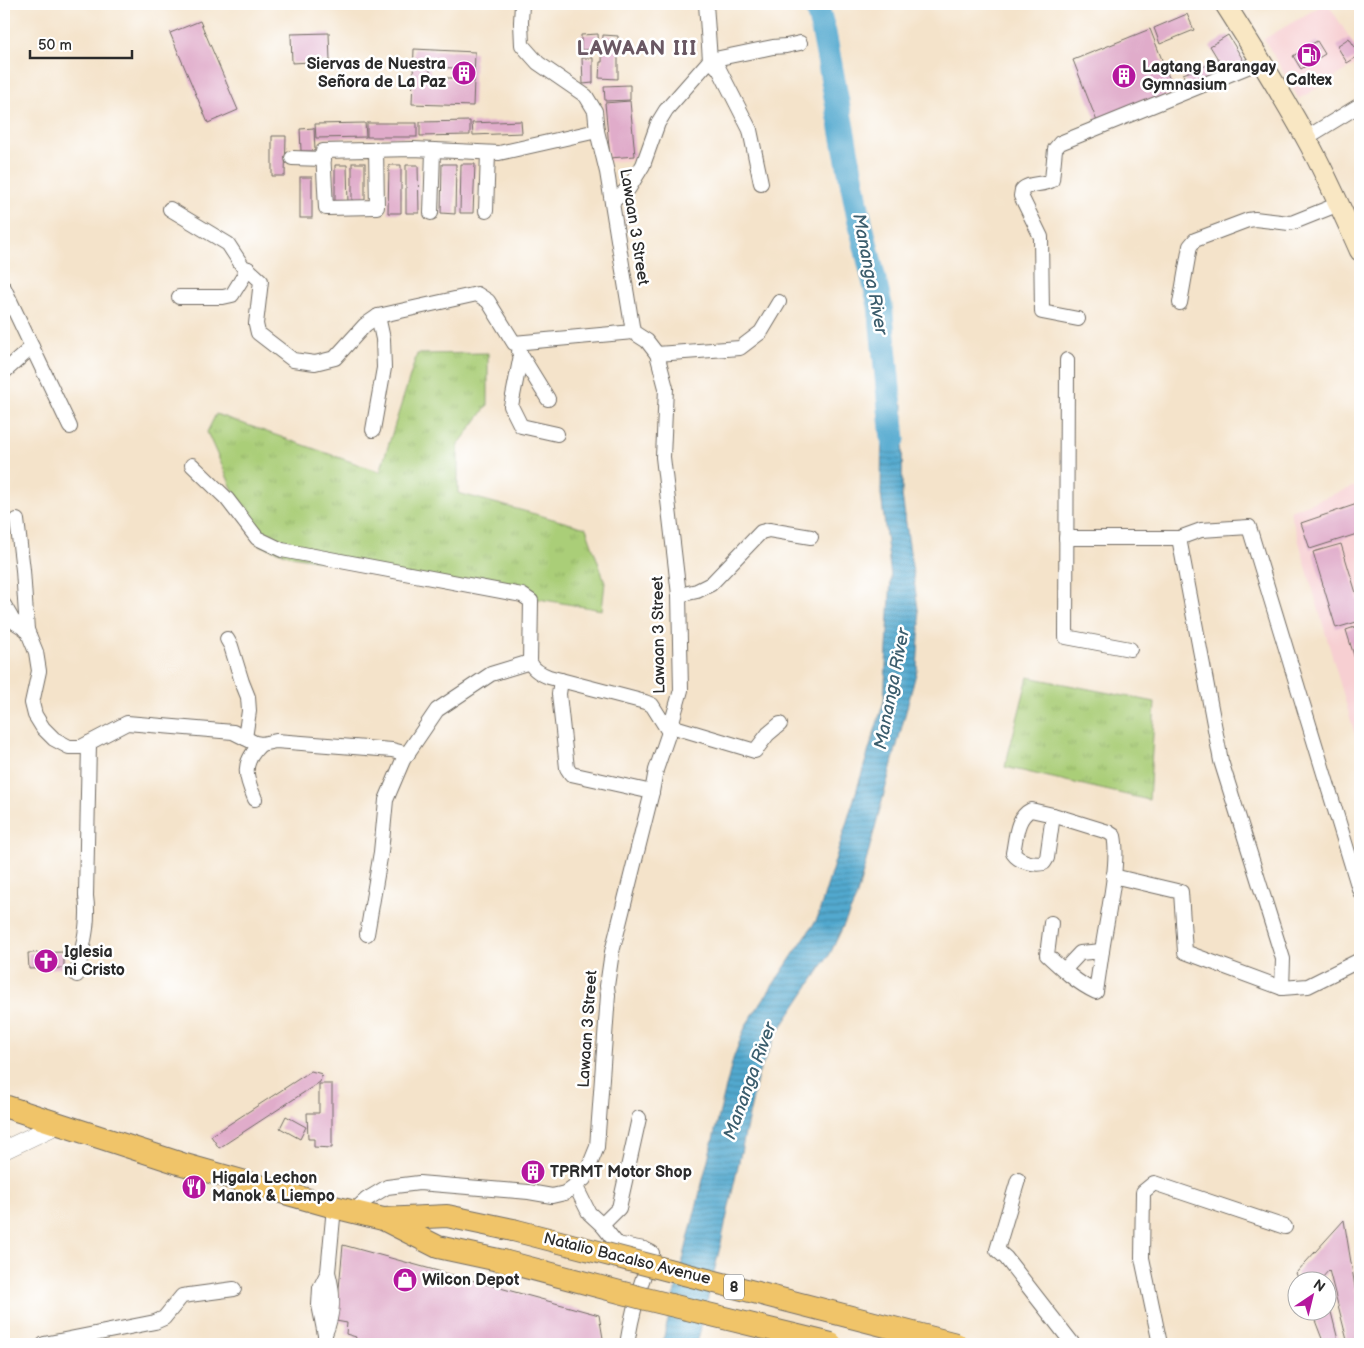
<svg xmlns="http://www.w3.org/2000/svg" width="1364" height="1348" viewBox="0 0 1364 1348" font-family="'Balsamiq Sans',sans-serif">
  <defs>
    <pattern id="grass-tufts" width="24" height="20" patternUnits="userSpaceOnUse" patternTransform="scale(1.25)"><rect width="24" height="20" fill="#aace78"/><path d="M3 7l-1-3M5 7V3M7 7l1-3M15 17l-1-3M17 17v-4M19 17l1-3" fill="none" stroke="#92b168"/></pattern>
    <pattern id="water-rules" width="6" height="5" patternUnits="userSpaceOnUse" patternTransform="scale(1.25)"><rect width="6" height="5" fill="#52a9cf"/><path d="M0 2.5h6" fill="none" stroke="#448aa8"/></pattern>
  </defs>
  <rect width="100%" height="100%" fill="#fff"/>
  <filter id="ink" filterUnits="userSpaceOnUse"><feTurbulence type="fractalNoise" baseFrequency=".02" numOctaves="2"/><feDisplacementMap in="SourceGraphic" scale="10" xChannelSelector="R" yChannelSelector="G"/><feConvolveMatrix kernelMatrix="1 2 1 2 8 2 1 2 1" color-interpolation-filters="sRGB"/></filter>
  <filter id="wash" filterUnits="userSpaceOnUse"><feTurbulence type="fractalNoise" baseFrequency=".0096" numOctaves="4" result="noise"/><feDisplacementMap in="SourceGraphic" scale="20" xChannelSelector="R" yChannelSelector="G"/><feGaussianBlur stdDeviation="1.12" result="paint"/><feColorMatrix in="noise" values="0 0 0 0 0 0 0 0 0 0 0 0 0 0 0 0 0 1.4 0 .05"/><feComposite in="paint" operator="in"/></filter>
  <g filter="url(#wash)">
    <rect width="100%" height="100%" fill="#f4e3ca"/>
    <g fill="#f7cfd2">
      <path d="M 1324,4 L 1328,4 L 1360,54 L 1360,62 L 1299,99 L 1264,39 Z"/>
      <path d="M 630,82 L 635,160 L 607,162 L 602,83 Z"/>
      <path d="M 1360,484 L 1360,752 L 1290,511 Z"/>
    </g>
    <g fill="url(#grass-tufts)" stroke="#6a7c52">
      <path d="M 488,353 L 488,405 L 458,445 L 458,493 L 586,528 L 605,582 L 602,610 L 292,556 L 257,544 L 207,432 L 216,414 L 380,472 L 417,354 Z"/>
      <path d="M 1028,677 L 1155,702 L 1149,800 L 1005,767 Z"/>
    </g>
    <path fill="url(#water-rules)" stroke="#3e6a7d" d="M 903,404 L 902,495 L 920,623 L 917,670 L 856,899 L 830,954 L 776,1035 L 758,1075 L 721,1243 L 697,1344 L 662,1344 L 733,1059 L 746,1025 L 817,919 L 884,701 L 891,577 L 881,494 L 882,405 Z"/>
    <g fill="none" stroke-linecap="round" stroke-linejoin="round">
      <path stroke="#52a9cf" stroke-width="25" d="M 816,4 L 824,33 L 858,213 L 880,305 L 893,439"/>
    </g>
    <g id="blocks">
      <g fill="#e0acca" fill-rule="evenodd">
        <path d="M 1187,14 L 1194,30 L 1160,44 L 1154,28 Z"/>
        <path d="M 200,21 L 238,110 L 208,123 L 170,33 Z"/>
        <path d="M 1150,29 L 1175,93 L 1098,124 L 1073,60 Z"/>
        <path d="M 329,33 L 330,61 L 292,63 L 291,34 Z"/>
        <path d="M 598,34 L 599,49 L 581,50 L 581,35 Z"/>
        <path d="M 603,35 L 618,36 L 618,79 L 599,78 L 600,62 L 602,62 Z"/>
        <path d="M 1228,35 L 1245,63 L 1227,74 L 1210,46 Z"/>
        <path d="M 1349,38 L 1360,55 L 1347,63 L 1337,46 Z"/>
        <path d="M 1317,41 L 1325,54 L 1301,69 L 1293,56 Z"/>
        <path d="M 414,49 L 475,52 L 473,106 L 412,104 ZM 430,67 L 454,68 L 454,78 L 430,78 Z"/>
        <path d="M 582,58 L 593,58 L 593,83 L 583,84 Z"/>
        <path d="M 1219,61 L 1224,75 L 1189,89 L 1183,74 Z"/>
        <path d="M 630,85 L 630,100 L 605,101 L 604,86 Z"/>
        <path d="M 630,101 L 635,156 L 610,158 L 605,103 Z"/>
        <path d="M 470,121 L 470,135 L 420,136 L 420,122 Z"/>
        <path d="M 521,121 L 522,133 L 473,135 L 472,123 Z"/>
        <path d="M 365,123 L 366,137 L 316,138 L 315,124 Z"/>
        <rect x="367" y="123" width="50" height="14"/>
        <path d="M 314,128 L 315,151 L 301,151 L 300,129 Z"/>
        <path d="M 272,136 L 286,136 L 285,176 L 272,176 Z"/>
        <rect x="352" y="163" width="13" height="41"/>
        <path d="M 442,164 L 456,164 L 455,214 L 441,213 Z"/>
        <path d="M 461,164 L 475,164 L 473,213 L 460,213 Z"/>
        <path d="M 335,165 L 347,165 L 348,205 L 335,205 Z"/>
        <path d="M 389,165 L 401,165 L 401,213 L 388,213 Z"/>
        <path d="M 406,165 L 418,165 L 419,213 L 406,213 Z"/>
        <rect x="300" y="177" width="12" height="41"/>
        <path d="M 633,210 L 633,222 L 626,222 L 625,211 Z"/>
        <path d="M 1360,503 L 1360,533 L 1310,549 L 1301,523 Z"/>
        <path d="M 1341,544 L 1360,606 L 1360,621 L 1336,628 L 1313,552 Z"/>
        <path d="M 1360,625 L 1360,675 L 1346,630 Z"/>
        <path d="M 64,952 L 64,968 L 29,969 L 28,953 Z"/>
        <path d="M 311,1071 L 322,1074 L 320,1082 L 219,1148 L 211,1136 Z"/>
        <path d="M 319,1084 L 332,1084 L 332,1148 L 314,1147 L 314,1139 L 308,1139 L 307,1113 L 319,1113 Z"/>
        <path d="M 286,1116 L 306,1127 L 300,1139 L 280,1128 Z"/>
        <path d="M 526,1162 L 542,1167 L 540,1181 L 524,1178 Z"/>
        <path d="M 1344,1220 L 1360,1317 L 1360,1344 L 1348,1344 L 1329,1270 L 1322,1278 L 1323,1280 L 1299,1280 L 1296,1273 Z"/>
        <path d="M 343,1245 L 599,1315 L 604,1344 L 354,1344 L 356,1337 L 346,1334 L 347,1323 L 336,1321 Z"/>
        <path d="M 1326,1296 L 1327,1296 L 1339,1344 L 1324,1344 L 1311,1310 L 1326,1310 Z"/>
      </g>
    </g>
  </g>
  <g filter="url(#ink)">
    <use href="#blocks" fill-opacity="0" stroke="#716b63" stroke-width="1"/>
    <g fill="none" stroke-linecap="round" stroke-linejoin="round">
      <defs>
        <g id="minor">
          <path d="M 706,4 L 710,60 L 719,69 L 750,130 L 761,183"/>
          <path d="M 1306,138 L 1360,105"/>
          <path d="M 376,149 L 377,207 L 326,208 L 323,151 L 413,149 L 499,153 L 597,131"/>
          <path d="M 292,158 L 324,159"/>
          <path d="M 612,202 L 629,188 L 643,165 L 658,123 L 666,110 L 710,60 L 773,47 L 786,46 L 800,43"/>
          <path d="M 170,209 L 228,244 L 243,267 L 248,269 L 261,281 L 256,324 L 258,333 L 293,360 L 315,363 L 335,358 L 365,325 L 378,316 L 477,294 L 488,301 L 514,343 L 633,332"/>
          <path d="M 486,211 L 488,153"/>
          <path d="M 431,213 L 433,151"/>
          <path d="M 4,288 L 70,427"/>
          <path d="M 179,297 L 223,297 L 232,295 L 248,269"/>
          <path d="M 1180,303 L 1190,246 L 1195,240 L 1248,220 L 1255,219 L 1289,223 L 1294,222 L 1339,204"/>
          <path d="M 1078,319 L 1042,312 L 1041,237 L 1021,196 L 1022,190 C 1029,182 1043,186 1052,180 L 1055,149 L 1060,143 L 1262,61"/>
          <path d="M 519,352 L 548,399"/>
          <path d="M 657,354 L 740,348 L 761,332 L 779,302"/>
          <path d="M 521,355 L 511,406 L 521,426 L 557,434"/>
          <path d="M 1067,360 L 1066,637 L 1130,649"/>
          <path d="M 4,372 L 32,347"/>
          <path d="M 373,430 L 384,368 L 383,339 L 378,316"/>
          <path d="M 192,465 L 227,499 L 257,538 L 282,550 L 522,595 L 531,601 L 530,662 C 533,670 541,674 549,677 L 645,702 L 652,705 L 669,732"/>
          <path d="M 17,520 L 23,570 L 27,630 L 36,652 L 39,671 L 32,703 L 35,715 L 43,728 L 54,739 L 69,747 L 81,747 L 127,723 L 233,732 L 255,743 L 261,744 L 276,741 L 392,750 L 408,754"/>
          <path d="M 1066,538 L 1179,538 L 1201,530 L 1249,527 L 1360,892"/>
          <path d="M 1179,538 L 1221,761 L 1283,959 L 1282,988"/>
          <path d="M 679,595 L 697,591 L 711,584 L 761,532 L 769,530 L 811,537"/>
          <path d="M 4,605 L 13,621 L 27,630"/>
          <path d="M 227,639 L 231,646 L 242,682 L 248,697 L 249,711 L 245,738"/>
          <path d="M 561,680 L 559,694 L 567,768 L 571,774 L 652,792"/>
          <path d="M 671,726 L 755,751 L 768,734 L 780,724"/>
          <path d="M 255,799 C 245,776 241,763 261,744"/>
          <path d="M 1031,810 L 1053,815 L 1047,858 L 1044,863 C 1033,865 1019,862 1013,853 C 1016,839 1016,817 1031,810 Z"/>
          <path d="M 1053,815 L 1108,832 L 1114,836 C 1120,863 1106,922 1102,951"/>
          <path d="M 1113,876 L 1181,892 L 1185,952 L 1282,988 L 1308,986 L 1360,960"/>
          <path d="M 1051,923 L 1047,955 C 1062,969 1077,983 1096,992 L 1102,951 L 1080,953 L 1064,970"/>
          <path d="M 367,934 L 381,852 L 386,800 L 403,760 L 437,710 L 491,674 L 530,662"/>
          <path d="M 77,975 C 82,948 90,924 86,896 L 89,743"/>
          <path d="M 1018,1180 L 997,1250 L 1006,1258 L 1073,1344"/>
          <path d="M 575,1185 L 589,1213 L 602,1225"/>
          <path d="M 354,1211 L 367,1199 L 387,1187 L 419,1183 L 529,1192 L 552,1196 L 565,1193 L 584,1179 L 597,1147 L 608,995 L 607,986 L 612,952 L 652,792 L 656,770 L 669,732 L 681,690 L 679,595 L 663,457 L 666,388 L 657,354 L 647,341 L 633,332 L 607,172 L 597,131 L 595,111 L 586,96 L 538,63 L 522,45 L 521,22 L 522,4"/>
          <path d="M 325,1334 C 334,1313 334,1294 328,1272"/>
          <path d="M 44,1344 L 155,1322 L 164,1318 L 182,1296 L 234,1289"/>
          <path d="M 325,1344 L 325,1335 L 319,1305 L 320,1288 L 328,1272 L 334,1207"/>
          <path d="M 627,1344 C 632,1313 640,1283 652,1253 L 644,1249 L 617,1244 L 602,1225 L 619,1208 L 639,1118"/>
          <path d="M 1160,1344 L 1142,1258 L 1143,1192 L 1154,1183 L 1285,1227"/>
        </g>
        <path id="tertiary" d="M 4,1150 L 59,1124"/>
        <path id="secondary" d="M 1225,4 C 1253,48 1281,92 1306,138 C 1326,174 1343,213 1360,251"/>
        <g id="primary">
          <path d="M 4,1106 L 182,1164 L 334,1207 L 383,1219 L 438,1247 L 503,1261"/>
          <path d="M 383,1219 L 447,1216 L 513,1230"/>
        </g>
      </defs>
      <use href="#minor" stroke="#716b63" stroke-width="16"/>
      <use href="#tertiary" stroke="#716b63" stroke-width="19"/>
      <use href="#secondary" stroke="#716b63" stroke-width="22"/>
      <use href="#primary" stroke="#716b63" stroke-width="24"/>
      <use href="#minor" stroke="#fff" stroke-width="14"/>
      <use href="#tertiary" stroke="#fff" stroke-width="18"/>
      <use href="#secondary" stroke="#f9e7c3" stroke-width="20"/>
      <use href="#primary" stroke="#f0c469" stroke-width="22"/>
      <defs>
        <g id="primary-bridge">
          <path d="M 513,1230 L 956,1344"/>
          <path d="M 503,1261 L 646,1299 L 831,1344"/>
        </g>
      </defs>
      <use href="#primary-bridge" stroke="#716b63" stroke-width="24" stroke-linecap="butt"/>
      <use href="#primary-bridge" stroke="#f0c469" stroke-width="22"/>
    </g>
  </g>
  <defs>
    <symbol id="fuel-disc" viewBox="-11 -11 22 22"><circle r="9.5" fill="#b5179e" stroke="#fff"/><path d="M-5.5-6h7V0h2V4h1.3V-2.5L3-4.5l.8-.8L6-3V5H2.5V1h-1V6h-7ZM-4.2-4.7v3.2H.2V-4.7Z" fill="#fff"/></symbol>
    <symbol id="building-disc" viewBox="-11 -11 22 22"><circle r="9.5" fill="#b5179e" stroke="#fff"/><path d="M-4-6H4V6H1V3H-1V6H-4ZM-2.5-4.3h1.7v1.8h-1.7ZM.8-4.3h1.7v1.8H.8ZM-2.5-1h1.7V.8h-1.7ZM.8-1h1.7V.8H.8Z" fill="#fff"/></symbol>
    <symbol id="church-disc" viewBox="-11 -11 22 22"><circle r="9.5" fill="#b5179e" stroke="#fff"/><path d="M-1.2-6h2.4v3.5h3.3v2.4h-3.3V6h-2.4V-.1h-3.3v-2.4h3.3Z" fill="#fff"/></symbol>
    <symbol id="restaurant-disc" viewBox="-11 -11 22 22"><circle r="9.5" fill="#b5179e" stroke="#fff"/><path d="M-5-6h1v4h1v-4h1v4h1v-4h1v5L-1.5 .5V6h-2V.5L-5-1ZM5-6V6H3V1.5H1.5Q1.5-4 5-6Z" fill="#fff"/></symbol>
    <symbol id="shop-disc" viewBox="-11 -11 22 22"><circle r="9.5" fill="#b5179e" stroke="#fff"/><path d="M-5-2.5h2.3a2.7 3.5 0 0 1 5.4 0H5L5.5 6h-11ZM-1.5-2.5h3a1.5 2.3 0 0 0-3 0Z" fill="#fff"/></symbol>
  </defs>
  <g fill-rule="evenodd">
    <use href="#fuel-disc" x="1295" y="41" width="28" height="28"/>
    <use href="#building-disc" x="450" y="59" width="28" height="28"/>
    <use href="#building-disc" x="1110" y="62" width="28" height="28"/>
    <use href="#church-disc" x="32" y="947" width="28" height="28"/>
    <use href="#building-disc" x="519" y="1158" width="28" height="28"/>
    <use href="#restaurant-disc" x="180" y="1173" width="28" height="28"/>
    <use href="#shop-disc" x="391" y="1266" width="28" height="28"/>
  </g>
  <g text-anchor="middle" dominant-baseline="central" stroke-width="5" stroke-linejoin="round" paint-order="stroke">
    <rect fill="#fff" stroke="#6b6b6b" stroke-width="1" x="724" y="1274.5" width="20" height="25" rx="4"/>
    <g font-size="15" font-weight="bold" fill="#2b2b2b">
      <text x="734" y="1287">8</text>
    </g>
    <g font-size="16" font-weight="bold" fill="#2b2b2b" stroke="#fff" text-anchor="start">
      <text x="446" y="64" text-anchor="end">Siervas de Nuestra<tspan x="446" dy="18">Señora de La Paz</tspan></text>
      <text x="1142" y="67">Lagtang Barangay<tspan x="1142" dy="18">Gymnasium</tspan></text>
      <text x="1309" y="80" text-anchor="middle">Caltex</text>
      <text x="64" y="952">Iglesia<tspan x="64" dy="18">ni Cristo</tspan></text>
      <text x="550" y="1172">TPRMT Motor Shop</text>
      <text x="212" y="1178">Higala Lechon<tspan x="212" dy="18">Manok &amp; Liempo</tspan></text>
      <text x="422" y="1280">Wilcon Depot</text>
    </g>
    <g font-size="16" fill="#2b2b2b" stroke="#fff">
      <text transform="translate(634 227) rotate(81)">Lawaan 3 Street</text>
      <text transform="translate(659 635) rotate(-91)">Lawaan 3 Street</text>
      <text transform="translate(588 1029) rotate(-86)">Lawaan 3 Street</text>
      <text transform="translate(627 1259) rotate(14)">Natalio Bacalso Avenue</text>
    </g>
    <g font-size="18" font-style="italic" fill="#3b5d6d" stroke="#fff">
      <text transform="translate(870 274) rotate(79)">Mananga River</text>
      <text transform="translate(892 689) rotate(-79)">Mananga River</text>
      <text transform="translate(750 1081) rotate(-70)">Mananga River</text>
    </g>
    <g font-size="21" font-weight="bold" letter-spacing="1" fill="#6a5863" stroke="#fff">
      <text x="637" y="48">LAWAAN III</text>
    </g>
  </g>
  <rect width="1364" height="1348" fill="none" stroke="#fff" stroke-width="20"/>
  <g transform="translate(1312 1296) rotate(35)"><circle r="24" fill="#ffffff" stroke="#aaaaaa"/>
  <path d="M0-4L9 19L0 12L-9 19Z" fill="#b5179e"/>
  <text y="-8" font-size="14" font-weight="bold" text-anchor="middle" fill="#2b2b2b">N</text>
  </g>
  <path d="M30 50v8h102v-8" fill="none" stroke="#2b2b2b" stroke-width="2.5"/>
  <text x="38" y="50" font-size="15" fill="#2b2b2b" stroke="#ffffff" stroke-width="4" paint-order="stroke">50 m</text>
</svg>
